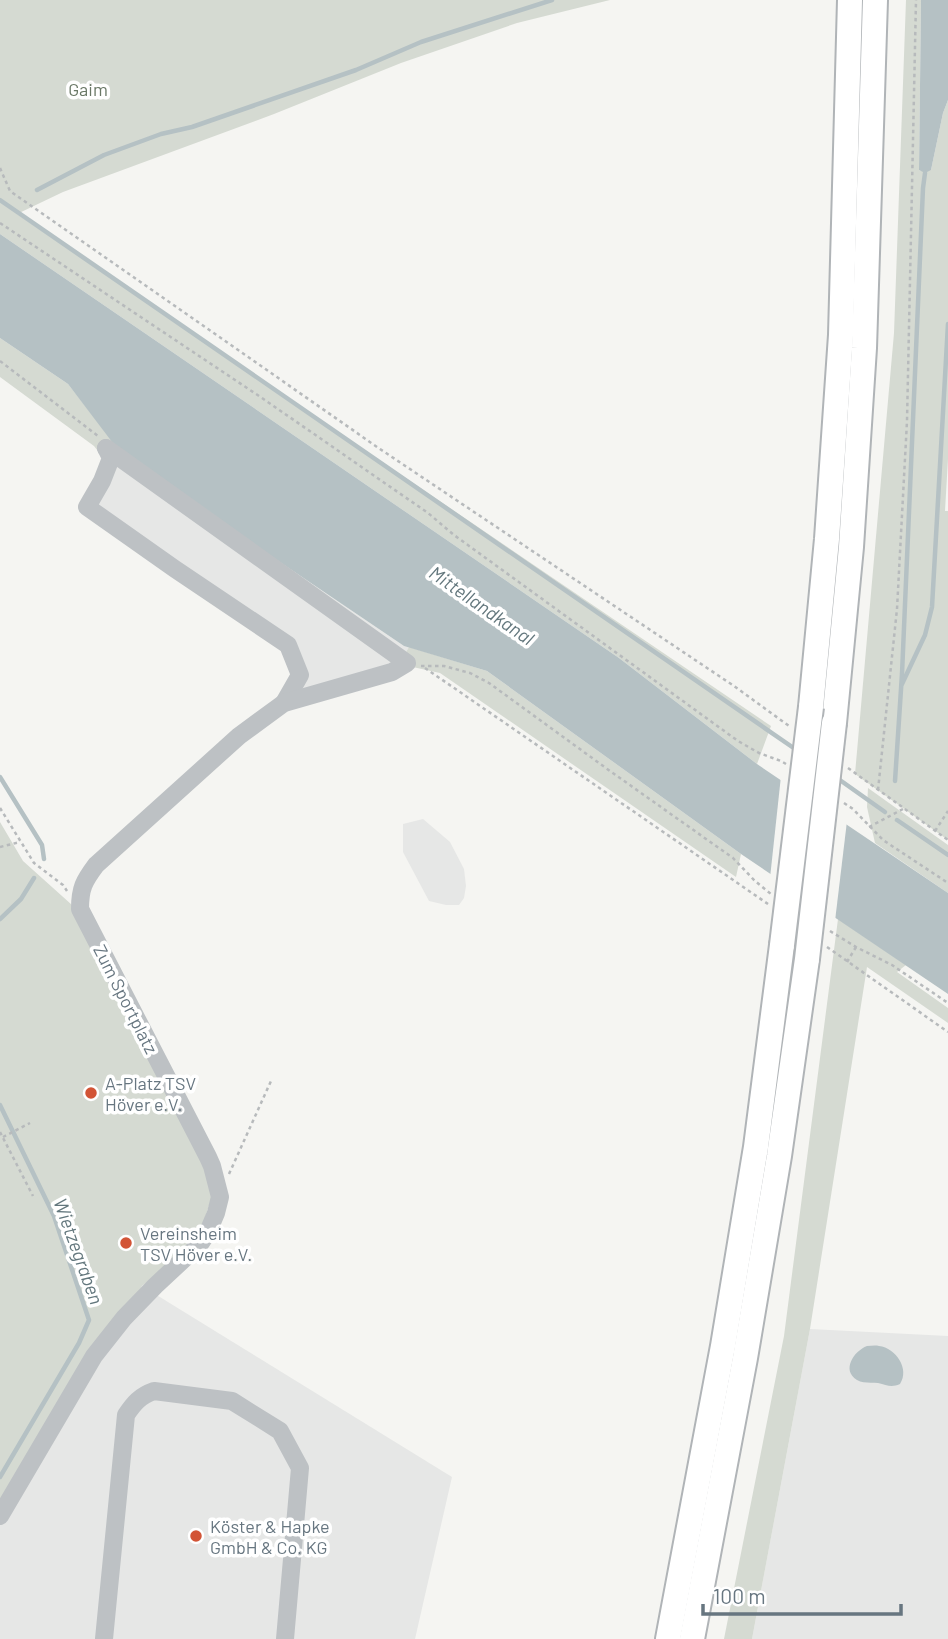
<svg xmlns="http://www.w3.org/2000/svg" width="948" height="1639" viewBox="0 0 948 1639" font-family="Barlow,sans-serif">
  <rect width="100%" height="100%" fill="#f5f5f2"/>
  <g fill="#e6e7e6">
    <path d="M 122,455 L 404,646 L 409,647 L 399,664 L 303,694 L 285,651 L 79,510 Z"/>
    <path d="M 423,819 L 450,842 L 464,869 L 466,886 L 464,898 L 459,905 L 446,905 L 429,901 L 403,852 L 403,824 Z"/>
    <path d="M 142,1286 L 452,1477 L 415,1639 L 0,1639 L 0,1515 Z"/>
    <path d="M 810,1329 L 948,1336 L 948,1639 L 752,1639 Z"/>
  </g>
  <g fill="#d5dad2">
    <path d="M 0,0 L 610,0 L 517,23 L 401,63 L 274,114 L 63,192 L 17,214 L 771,726 L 757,764 L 619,658 L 0,234 Z"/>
    <path d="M 906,0 L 921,0 L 919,170 L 921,171 L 931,170 L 943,113 L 948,100 L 948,459 L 945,511 L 948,511 L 948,840 L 855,774 L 894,333 Z"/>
    <path d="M 0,338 L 68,384 L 115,444 L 105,460 L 94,446 L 0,377 Z"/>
    <path d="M 409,647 L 487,671 L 741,854 L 736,877 L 440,673 L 399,664 Z"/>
    <path d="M 868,788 L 948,845 L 948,893 L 875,843 L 867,807 Z"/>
    <path d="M 0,822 L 23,861 L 72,905 L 207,1173 L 213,1193 L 198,1239 L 142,1286 L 0,1515 Z"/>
    <path d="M 838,919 L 906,965 L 897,972 L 948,1008 L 948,1023 L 867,967 L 810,1329 L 752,1639 L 724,1639 L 784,1336 Z"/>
  </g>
  <g fill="#b5c1c4">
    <path d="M 921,0 L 948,0 L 948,100 L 943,113 L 931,170 L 925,173 L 919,170 Z"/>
    <path d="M 0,234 L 619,658 L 757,764 L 948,893 L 948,994 L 741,854 L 487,671 L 404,646 L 122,455 L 68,384 L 0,338 Z"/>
    <path d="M 867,1346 C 871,1346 875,1345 879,1346 C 896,1348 910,1369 900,1384 C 891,1388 887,1385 878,1383 C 871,1382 863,1384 857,1380 C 841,1370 854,1351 867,1346 Z"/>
  </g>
  <path fill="#f5f5f2" d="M 781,776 L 847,821 L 835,921 L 770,878 Z"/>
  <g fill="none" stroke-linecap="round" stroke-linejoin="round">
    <g stroke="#b5c1c4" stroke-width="4.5">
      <path d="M 37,190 L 104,155 L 161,134 L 192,127 L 356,70 L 421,42 L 552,0"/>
      <path d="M 0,200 L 798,751"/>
      <path d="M 902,684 L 925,635 L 932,607 L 948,324"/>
      <path d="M 0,777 L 42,845 L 44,859"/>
      <path d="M 837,778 L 885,812"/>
      <path d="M 895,781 L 902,674 L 923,188 L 925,173"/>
      <path d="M 897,820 L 948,855"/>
      <path d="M 0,919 L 21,899 L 34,878"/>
      <path d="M 0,1105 L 54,1216 L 89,1320 L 79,1343 L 0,1477"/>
    </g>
    <defs>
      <g id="highway">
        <path d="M 811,707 L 827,539 L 841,335 L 850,0"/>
        <path d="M 834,723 L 851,547 L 864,348 L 875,0"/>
        <path d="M 668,1639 L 723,1346 L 756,1147 L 782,945"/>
        <path d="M 692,1639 L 745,1358 L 779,1156 L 807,959"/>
      </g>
    </defs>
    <use href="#highway" stroke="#b0b4b7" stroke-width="28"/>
    <g stroke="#b7babc" stroke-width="2.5" stroke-dasharray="3.5 3.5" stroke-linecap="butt">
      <path d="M 0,168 L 10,191 L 380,449 L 734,686 L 789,726"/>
      <path d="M 0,223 L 262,398 L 428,513 L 454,535 L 738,741 L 759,753 L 781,761 L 786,764"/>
      <path d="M 0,361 L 98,436"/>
      <path d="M 421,666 L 444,666 L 470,673 L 489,683 L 610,771 L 733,858 L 755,881 L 771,894"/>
      <path d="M 425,668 L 768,904"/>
      <path d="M 848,768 L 948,840"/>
      <path d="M 878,790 L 897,609 L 907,421 L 916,0"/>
      <path d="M 844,803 L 853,809 L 883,840 L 948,883"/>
      <path d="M 0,808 L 34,863 L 63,885 L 67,891"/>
      <path d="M 869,827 L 903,809"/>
      <path d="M 935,831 L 948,811"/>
      <path d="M 0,847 L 20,842"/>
      <path d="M 830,931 L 856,947 L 892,965 L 948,1003"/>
      <path d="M 827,947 L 948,1032"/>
      <path d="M 847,962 L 856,947"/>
      <path d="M 0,1132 L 33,1196"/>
      <path d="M 3,1137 L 30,1123"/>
      <path d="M 229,1174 L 271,1081"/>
    </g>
    <g stroke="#bdc1c4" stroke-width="18">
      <path d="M 106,448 L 111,458 L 102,481 L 87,507 L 175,569 L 288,645 L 300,675 L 284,703"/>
      <path d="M 0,1516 L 94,1356 L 124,1318 L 155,1286 L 200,1244 L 208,1232 L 216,1213 L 220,1197 L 212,1166 L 208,1157 L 80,909 C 80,888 84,881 96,865 L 239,736 L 284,703 L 392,672 L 407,663 L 106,448"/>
      <path d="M 104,1639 L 126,1415 C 134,1403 140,1396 154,1391 L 232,1401 L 280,1431 L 300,1468 L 285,1639"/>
    </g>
    <use href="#highway" stroke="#fff" stroke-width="24"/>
    <defs>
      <g id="highway-bridge">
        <path d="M 782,945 L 811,707"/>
        <path d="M 807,959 L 834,723"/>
      </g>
    </defs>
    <use href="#highway-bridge" stroke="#b0b4b7" stroke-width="28" stroke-linecap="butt"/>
    <use href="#highway-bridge" stroke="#fff" stroke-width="24"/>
  </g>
  <g fill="#d25436" stroke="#fff" stroke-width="2.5">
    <circle cx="91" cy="1093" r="7"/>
    <circle cx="126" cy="1243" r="7"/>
    <circle cx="196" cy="1536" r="7"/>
  </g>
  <g text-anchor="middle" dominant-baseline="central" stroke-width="7" stroke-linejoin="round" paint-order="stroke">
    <g font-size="18" fill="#6a7866" stroke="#fff">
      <text x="88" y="89">Gaim</text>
    </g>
    <g font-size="18" fill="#677680" stroke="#fff">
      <text transform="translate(126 999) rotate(63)">Zum Sportplatz</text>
    </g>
    <g font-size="18" fill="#677680" stroke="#fff" text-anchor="start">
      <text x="105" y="1083">A-Platz TSV<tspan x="105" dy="21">Höver e.V.</tspan></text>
      <text x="140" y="1233">Vereinsheim<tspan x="140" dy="21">TSV Höver e.V.</tspan></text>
      <text x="210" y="1526">Köster &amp; Hapke<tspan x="210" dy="21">GmbH &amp; Co. KG</tspan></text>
    </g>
    <g font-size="19" font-style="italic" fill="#63777d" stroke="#fff">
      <text transform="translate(482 605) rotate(35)">Mittellandkanal</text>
      <text transform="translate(79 1251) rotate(70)">Wietzegraben</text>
    </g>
  </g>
  <path d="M703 1604v10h198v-10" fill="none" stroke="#677680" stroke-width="3.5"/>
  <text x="713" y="1604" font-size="21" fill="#677680" stroke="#ffffff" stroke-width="5" paint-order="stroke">100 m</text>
</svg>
